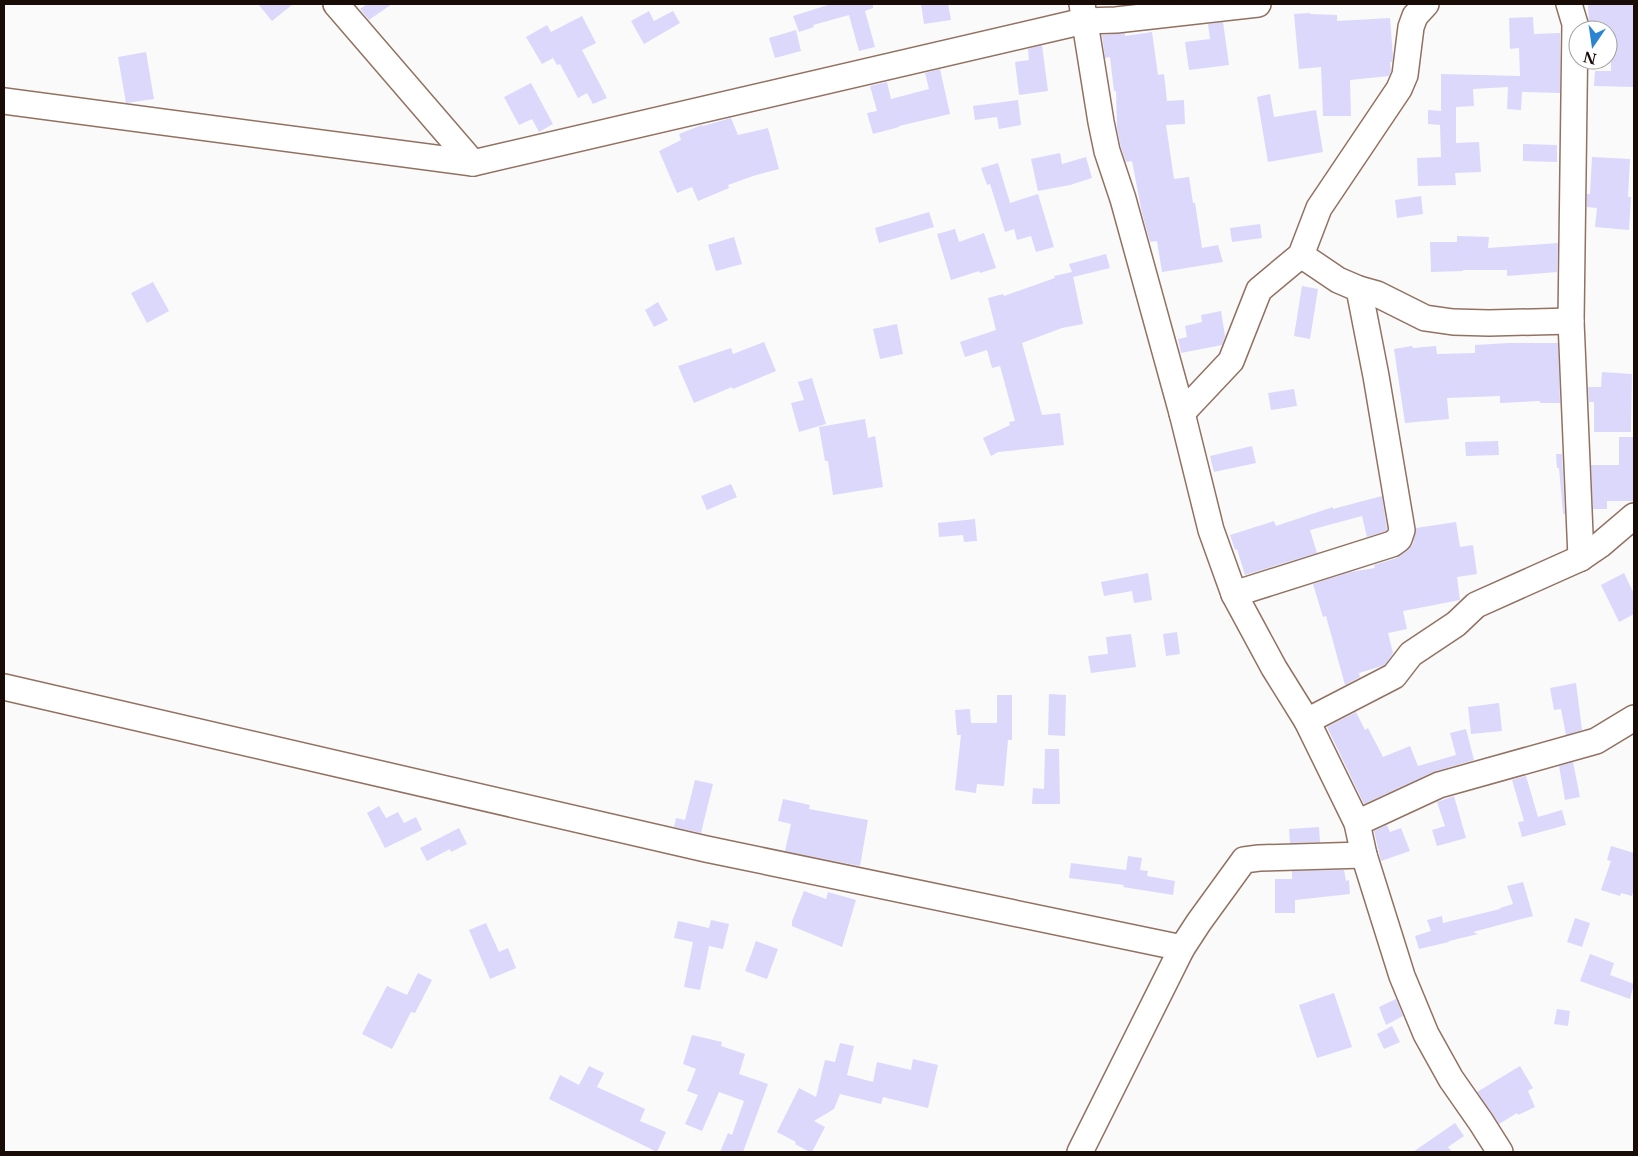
<svg xmlns="http://www.w3.org/2000/svg" width="1638" height="1156" viewBox="0 0 1638 1156" font-family="'Libre Baskerville',serif">
  <rect width="100%" height="100%" fill="#fafafa"/>
  <g fill="#dbd8fc">
    <path d="M 258,4 L 293,4 L 272,21 Z"/>
    <path d="M 367,4 L 392,4 L 369,20 L 360,9 Z"/>
    <path d="M 831,4 L 873,4 L 873,8 L 865,11 L 875,47 L 859,51 L 849,15 L 813,25 L 814,27 L 799,32 L 793,16 Z"/>
    <path d="M 921,4 L 948,4 L 951,20 L 924,24 Z"/>
    <path d="M 1588,4 L 1634,4 L 1634,87 L 1594,86 L 1595,71 L 1611,71 L 1611,40 L 1608,40 L 1608,30 L 1589,30 Z"/>
    <path d="M 649,11 L 654,21 L 673,11 L 680,23 L 644,44 L 631,21 Z"/>
    <path d="M 1310,13 L 1310,14 L 1337,15 L 1337,21 L 1390,18 L 1393,57 L 1392,62 L 1390,62 L 1391,71 L 1389,76 L 1350,80 L 1351,116 L 1323,116 L 1321,67 L 1299,69 L 1294,14 Z"/>
    <path d="M 582,16 L 596,43 L 582,50 L 607,98 L 593,104 L 587,93 L 578,98 L 560,64 L 557,65 L 553,58 L 542,64 L 526,37 L 547,25 L 551,32 Z"/>
    <path d="M 1533,17 L 1534,34 L 1560,33 L 1560,93 L 1522,92 L 1521,110 L 1507,109 L 1508,87 L 1473,89 L 1474,106 L 1456,107 L 1456,143 L 1479,142 L 1481,172 L 1455,173 L 1456,185 L 1418,186 L 1417,158 L 1441,157 L 1440,125 L 1428,124 L 1428,110 L 1441,111 L 1441,74 L 1520,76 L 1519,48 L 1510,49 L 1509,18 Z"/>
    <path d="M 1223,22 L 1229,65 L 1189,70 L 1185,42 L 1210,39 L 1208,24 Z"/>
    <path d="M 796,30 L 801,51 L 775,58 L 769,38 Z"/>
    <path d="M 1152,32 L 1158,75 L 1164,74 L 1167,101 L 1184,100 L 1185,124 L 1166,125 L 1174,179 L 1189,177 L 1193,203 L 1195,203 L 1202,248 L 1218,245 L 1223,262 L 1162,272 L 1157,241 L 1150,242 L 1142,213 L 1132,161 L 1126,162 L 1121,147 L 1117,128 L 1116,91 L 1114,91 L 1110,57 L 1105,58 L 1102,35 L 1125,33 L 1125,36 Z"/>
    <path d="M 1042,45 L 1048,91 L 1019,95 L 1015,62 L 1029,60 L 1028,49 Z"/>
    <path d="M 146,52 L 154,99 L 126,103 L 118,57 Z"/>
    <path d="M 940,69 L 950,114 L 899,126 L 899,127 L 873,134 L 867,113 L 877,111 L 870,86 L 887,82 L 891,99 L 929,89 L 925,73 Z"/>
    <path d="M 531,83 L 553,124 L 539,132 L 532,119 L 519,125 L 504,97 Z"/>
    <path d="M 1270,94 L 1274,117 L 1316,110 L 1323,152 L 1268,162 L 1257,97 Z"/>
    <path d="M 1018,100 L 1021,125 L 999,129 L 997,117 L 975,120 L 973,106 Z"/>
    <path d="M 731,118 L 738,135 L 768,128 L 779,169 L 753,176 L 728,185 L 729,188 L 698,201 L 692,187 L 677,193 L 659,151 L 681,140 L 679,134 L 702,125 L 703,126 Z"/>
    <path d="M 1523,144 L 1557,145 L 1557,162 L 1523,161 Z"/>
    <path d="M 1060,153 L 1062,164 L 1086,157 L 1092,178 L 1070,185 L 1038,191 L 1031,159 Z"/>
    <path d="M 1592,157 L 1630,159 L 1628,197 L 1631,197 L 1629,230 L 1595,227 L 1597,208 L 1587,207 L 1587,194 L 1590,194 Z"/>
    <path d="M 998,163 L 1010,203 L 1038,194 L 1054,247 L 1036,252 L 1031,236 L 1017,240 L 1014,229 L 1005,232 L 990,184 L 987,185 L 981,168 Z"/>
    <path d="M 1421,196 L 1423,214 L 1397,218 L 1395,200 Z"/>
    <path d="M 929,212 L 934,227 L 879,243 L 875,228 Z"/>
    <path d="M 1260,224 L 1262,238 L 1232,242 L 1230,228 Z"/>
    <path d="M 955,229 L 959,242 L 984,233 L 996,268 L 980,273 L 979,271 L 951,280 L 937,234 Z"/>
    <path d="M 1457,236 L 1489,237 L 1488,248 L 1558,243 L 1557,272 L 1507,276 L 1507,270 L 1463,270 L 1463,271 L 1431,272 L 1430,242 L 1457,242 Z"/>
    <path d="M 734,237 L 742,264 L 716,271 L 708,245 Z"/>
    <path d="M 1106,254 L 1110,268 L 1073,277 L 1073,276 L 1083,324 L 1062,328 L 1022,343 L 1042,415 L 1060,413 L 1064,445 L 998,452 L 991,456 L 983,438 L 1010,425 L 1009,422 L 1015,421 L 1000,366 L 992,368 L 987,350 L 965,357 L 960,342 L 996,330 L 988,298 L 1003,294 L 1004,296 L 1055,278 L 1054,276 L 1072,272 L 1069,264 Z"/>
    <path d="M 153,282 L 169,311 L 147,323 L 131,293 Z"/>
    <path d="M 1302,286 L 1318,289 L 1310,339 L 1294,336 Z"/>
    <path d="M 658,302 L 668,320 L 654,327 L 645,310 Z"/>
    <path d="M 1221,311 L 1225,336 L 1222,345 L 1181,353 L 1178,339 L 1187,337 L 1185,326 L 1202,322 L 1201,315 Z"/>
    <path d="M 897,324 L 903,354 L 880,359 L 873,329 Z"/>
    <path d="M 764,342 L 776,371 L 733,389 L 732,387 L 694,403 L 678,366 L 731,348 L 733,354 Z"/>
    <path d="M 1509,343 L 1558,343 L 1560,403 L 1540,403 L 1540,401 L 1500,403 L 1500,396 L 1447,398 L 1449,419 L 1405,423 L 1394,349 L 1412,346 L 1413,348 L 1436,346 L 1437,354 L 1475,353 L 1475,345 Z"/>
    <path d="M 1602,372 L 1632,374 L 1631,432 L 1594,432 L 1594,402 L 1589,402 L 1588,387 L 1601,387 Z"/>
    <path d="M 812,378 L 826,424 L 799,432 L 791,403 L 804,400 L 798,382 Z"/>
    <path d="M 1294,389 L 1297,406 L 1271,410 L 1268,393 Z"/>
    <path d="M 865,419 L 868,438 L 875,436 L 883,487 L 833,495 L 828,461 L 825,461 L 819,427 Z"/>
    <path d="M 1619,437 L 1634,437 L 1634,501 L 1607,501 L 1607,509 L 1593,509 L 1591,465 L 1619,465 Z"/>
    <path d="M 1498,441 L 1499,455 L 1466,456 L 1465,442 Z"/>
    <path d="M 1252,446 L 1256,463 L 1214,472 L 1210,456 Z"/>
    <path d="M 1556,454 L 1562,454 L 1565,514 L 1563,514 L 1559,468 L 1557,468 Z"/>
    <path d="M 731,484 L 737,497 L 707,510 L 701,496 Z"/>
    <path d="M 1382,496 L 1387,529 L 1386,531 L 1367,537 L 1362,516 L 1310,530 L 1317,553 L 1245,575 L 1237,549 L 1235,550 L 1230,535 L 1274,521 L 1276,526 L 1333,507 L 1333,509 Z"/>
    <path d="M 975,519 L 977,541 L 964,542 L 963,535 L 939,537 L 938,523 Z"/>
    <path d="M 1456,522 L 1460,547 L 1473,545 L 1477,574 L 1457,577 L 1460,600 L 1403,611 L 1407,629 L 1388,633 L 1393,653 L 1385,665 L 1359,673 L 1360,677 L 1345,685 L 1326,616 L 1323,617 L 1313,584 L 1350,572 L 1375,568 L 1374,565 L 1397,558 L 1407,551 L 1413,544 L 1416,528 Z"/>
    <path d="M 1148,573 L 1152,600 L 1134,603 L 1132,591 L 1104,596 L 1101,582 Z"/>
    <path d="M 1624,573 L 1634,594 L 1634,614 L 1619,622 L 1601,585 Z"/>
    <path d="M 1177,632 L 1180,654 L 1166,656 L 1163,634 Z"/>
    <path d="M 1131,634 L 1136,667 L 1091,673 L 1088,656 L 1108,654 L 1106,637 Z"/>
    <path d="M 1576,683 L 1582,730 L 1566,735 L 1561,709 L 1554,710 L 1550,688 Z"/>
    <path d="M 1049,694 L 1066,695 L 1065,736 L 1048,735 Z"/>
    <path d="M 997,695 L 1012,695 L 1012,740 L 1008,740 L 1004,786 L 977,784 L 976,793 L 955,790 L 961,735 L 957,735 L 955,710 L 970,709 L 971,723 L 997,723 Z"/>
    <path d="M 1499,703 L 1502,731 L 1471,734 L 1468,707 Z"/>
    <path d="M 1356,712 L 1365,730 L 1368,728 L 1383,757 L 1410,746 L 1418,766 L 1456,755 L 1450,733 L 1466,729 L 1474,760 L 1433,772 L 1364,804 L 1327,727 Z"/>
    <path d="M 1045,749 L 1059,749 L 1060,804 L 1032,804 L 1033,788 L 1044,789 Z"/>
    <path d="M 1573,762 L 1580,797 L 1565,800 L 1559,766 Z"/>
    <path d="M 1526,776 L 1538,817 L 1562,810 L 1566,825 L 1522,837 L 1518,822 L 1524,821 L 1512,780 Z"/>
    <path d="M 695,780 L 713,784 L 701,833 L 674,827 L 676,818 L 685,820 Z"/>
    <path d="M 1454,796 L 1466,838 L 1437,846 L 1432,830 L 1445,826 L 1437,802 Z"/>
    <path d="M 783,799 L 810,805 L 809,809 L 868,820 L 860,866 L 785,851 L 791,824 L 778,821 Z"/>
    <path d="M 379,806 L 386,818 L 398,812 L 404,823 L 416,817 L 422,830 L 385,848 L 367,813 Z"/>
    <path d="M 1387,825 L 1390,832 L 1401,828 L 1410,851 L 1381,861 L 1374,831 Z"/>
    <path d="M 1319,827 L 1320,842 L 1290,843 L 1289,829 Z"/>
    <path d="M 459,828 L 467,844 L 451,852 L 450,849 L 427,861 L 420,848 Z"/>
    <path d="M 1611,846 L 1634,853 L 1634,887 L 1632,896 L 1621,893 L 1620,896 L 1601,890 L 1611,861 L 1607,860 Z"/>
    <path d="M 1128,856 L 1142,858 L 1140,870 L 1148,871 L 1147,876 L 1175,881 L 1173,895 L 1123,887 L 1124,885 L 1069,878 L 1071,863 L 1126,870 Z"/>
    <path d="M 1344,870 L 1346,881 L 1349,880 L 1350,894 L 1295,900 L 1295,913 L 1275,913 L 1275,879 L 1292,879 L 1292,871 Z"/>
    <path d="M 1523,882 L 1533,916 L 1473,932 L 1478,934 L 1449,941 L 1449,942 L 1419,949 L 1415,936 L 1431,931 L 1427,920 L 1442,916 L 1443,923 L 1500,909 L 1500,908 L 1513,904 L 1507,886 Z"/>
    <path d="M 804,891 L 826,899 L 828,892 L 856,900 L 842,947 L 792,926 L 792,921 Z"/>
    <path d="M 1575,918 L 1590,923 L 1582,947 L 1567,942 Z"/>
    <path d="M 711,920 L 729,924 L 723,949 L 709,946 L 700,990 L 684,987 L 693,942 L 674,938 L 678,921 L 709,928 Z"/>
    <path d="M 486,923 L 499,952 L 508,948 L 516,968 L 490,979 L 469,930 Z"/>
    <path d="M 756,941 L 778,949 L 767,979 L 745,971 Z"/>
    <path d="M 1590,954 L 1614,963 L 1610,975 L 1634,984 L 1630,999 L 1580,981 Z"/>
    <path d="M 418,973 L 432,980 L 415,1013 L 411,1012 L 392,1049 L 362,1034 L 387,986 L 407,995 Z"/>
    <path d="M 1334,993 L 1352,1047 L 1317,1058 L 1299,1005 Z"/>
    <path d="M 1396,999 L 1403,1016 L 1386,1025 L 1379,1007 Z"/>
    <path d="M 1557,1009 L 1570,1011 L 1568,1026 L 1554,1024 Z"/>
    <path d="M 1392,1026 L 1400,1042 L 1384,1049 L 1377,1034 Z"/>
    <path d="M 692,1035 L 722,1042 L 721,1046 L 745,1054 L 739,1074 L 768,1084 L 743,1152 L 720,1152 L 728,1133 L 732,1135 L 744,1101 L 719,1092 L 702,1131 L 685,1124 L 698,1095 L 687,1091 L 696,1069 L 683,1064 Z"/>
    <path d="M 840,1043 L 854,1046 L 847,1075 L 873,1082 L 877,1062 L 911,1070 L 913,1059 L 938,1065 L 928,1108 L 883,1097 L 881,1104 L 840,1094 L 834,1109 L 814,1121 L 825,1127 L 812,1152 L 810,1152 L 795,1144 L 796,1142 L 777,1132 L 799,1088 L 816,1097 L 825,1060 L 835,1062 Z"/>
    <path d="M 589,1066 L 604,1073 L 597,1087 L 645,1109 L 640,1121 L 666,1132 L 657,1152 L 549,1099 L 560,1075 L 579,1085 Z"/>
    <path d="M 1520,1066 L 1533,1088 L 1528,1091 L 1535,1107 L 1518,1115 L 1517,1113 L 1499,1124 L 1477,1092 Z"/>
    <path d="M 1455,1123 L 1464,1136 L 1448,1147 L 1452,1152 L 1413,1152 Z"/>
  </g>
  <g fill="none" stroke-linecap="round" stroke-linejoin="round">
    <defs>
      <g id="minor">
        <path d="M 336,4 L 473,163"/>
        <path d="M 1082,4 L 1101,122 L 1107,151 L 1123,199 L 1182,413 L 1211,530 L 1234,594 L 1274,668 L 1307,721 L 1357,823 L 1364,855 L 1402,976 L 1426,1034 L 1451,1079 L 1481,1122 L 1500,1152"/>
        <path d="M 1569,4 L 1575,24 L 1571,321 L 1581,558"/>
        <path d="M 4,101 L 473,163 L 1084,21 L 1116,20 L 1258,4"/>
        <path d="M 1301,255 L 1338,280 L 1359,289 L 1377,294 L 1425,318 L 1453,322 L 1489,323 L 1571,321"/>
        <path d="M 1182,413 L 1231,361 L 1259,290 L 1301,255 L 1319,208 L 1399,89 L 1405,75 L 1411,27 L 1415,16 L 1426,4"/>
        <path d="M 1234,594 L 1392,544 L 1399,539 L 1402,530 L 1376,376 L 1359,289"/>
        <path d="M 4,687 L 706,849 L 1182,948"/>
        <path d="M 1307,721 L 1394,676 L 1411,654 L 1456,624 L 1476,605 L 1581,558 L 1600,545 L 1634,516"/>
        <path d="M 1357,823 L 1439,785 L 1596,741 L 1634,718"/>
        <path d="M 1080,1152 L 1182,948 L 1199,922 L 1244,860 L 1259,858 L 1364,855"/>
      </g>
    </defs>
    <use href="#minor" stroke="#927161" stroke-width="28"/>
    <use href="#minor" stroke="#fff" stroke-width="25"/>
  </g>
  <rect width="1638" height="1156" fill="none" stroke="#190c07" stroke-width="10"/>
  <g transform="translate(1593 45) rotate(193)"><circle r="24" fill="#ffffff" stroke="#a39e9c"/>
  <path d="M0-4L9 19L0 12L-9 19Z" fill="#2a84d1"/>
  <text y="-8" font-size="14" font-weight="bold" text-anchor="middle" fill="#190c07">N</text>
  </g>
</svg>
